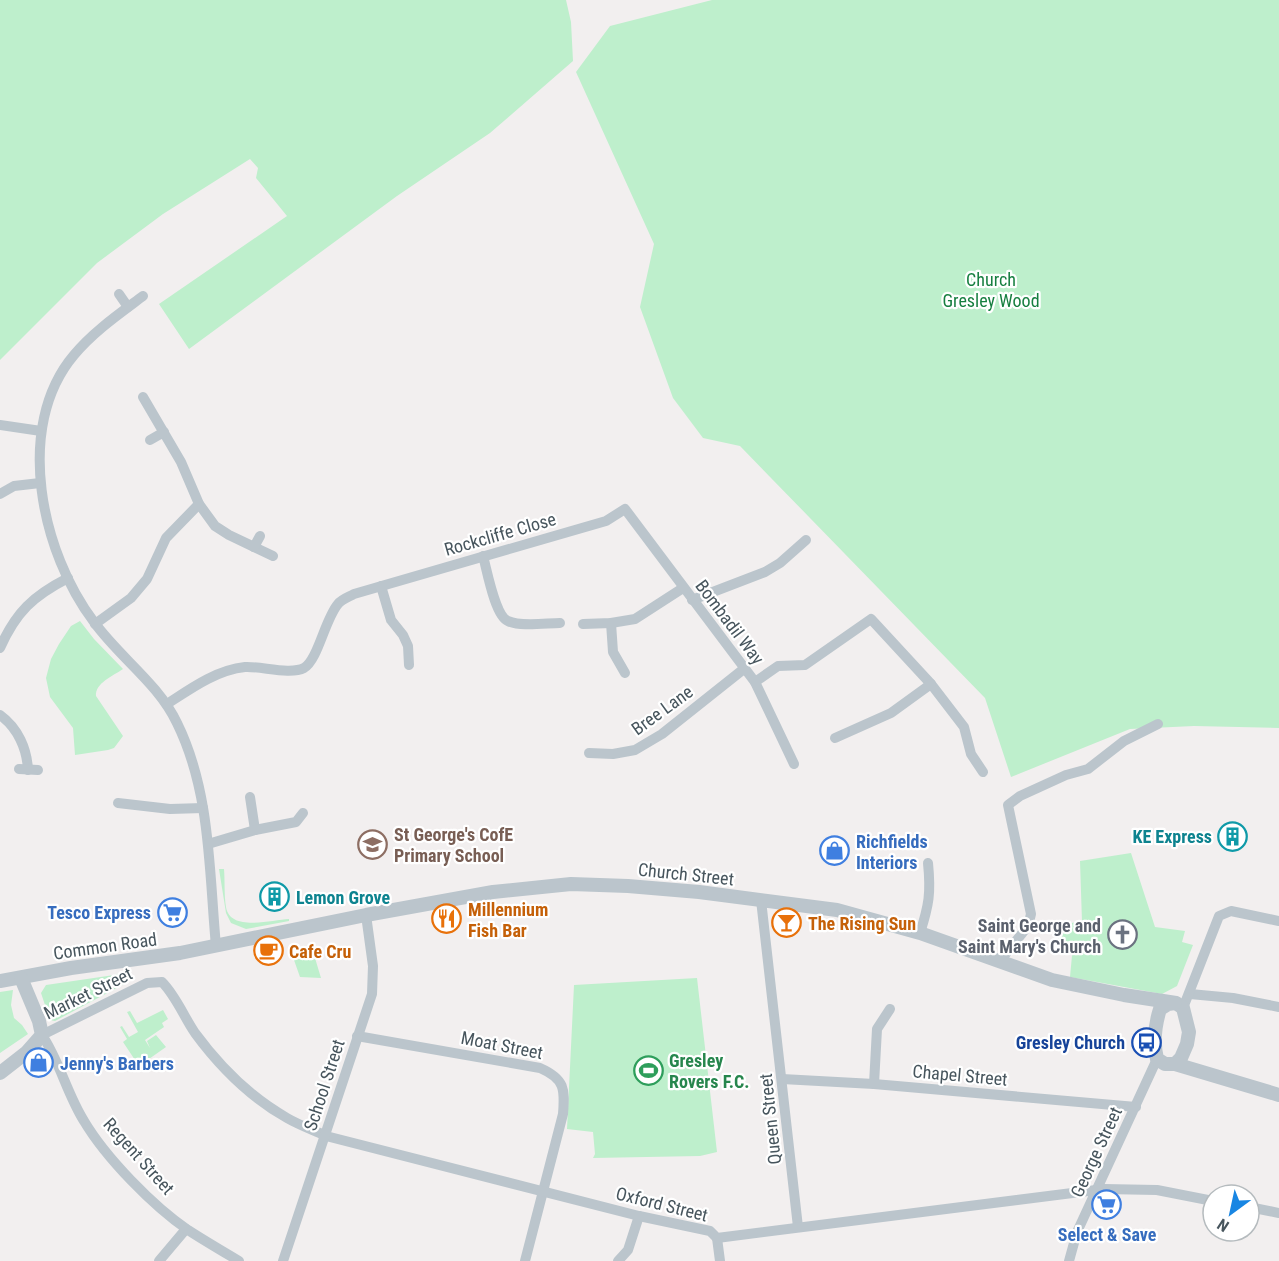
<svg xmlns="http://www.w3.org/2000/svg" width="1279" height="1261" viewBox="0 0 1279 1261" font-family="'Roboto Condensed',sans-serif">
  <rect width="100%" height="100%" fill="#f2efef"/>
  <g fill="#beefcc">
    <path d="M 0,0 L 566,0 L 571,22 L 573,61 L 490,133 L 397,196 L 189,349 L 159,304 L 287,216 L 256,178 L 258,168 L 250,159 L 163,214 L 97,263 L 0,360 Z"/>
    <path d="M 712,0 L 1279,0 L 1279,728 L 1194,726 L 1130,729 L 1011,777 L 985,698 L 740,446 L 703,438 L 673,398 L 640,307 L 654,244 L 576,72 L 610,26 Z"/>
    <path d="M 80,621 L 94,639 L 123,669 C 113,676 95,683 96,696 L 123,736 L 114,748 L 108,750 L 75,755 L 73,728 L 50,697 L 46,678 L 51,659 L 59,644 L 71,626 Z"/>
    <path d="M 1131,853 L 1155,927 L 1185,931 L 1182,942 L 1193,945 L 1177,986 L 1162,994 L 1070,977 L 1073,945 L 1059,945 L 1058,924 L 1082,922 L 1080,861 Z"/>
    <path d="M 219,869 L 224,869 C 225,881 224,894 226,907 C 230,932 271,920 289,919 L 289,921 L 246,929 L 231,923 L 226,913 Z"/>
    <path d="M 306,948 L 310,960 L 315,958 L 321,978 L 300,977 L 294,960 L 300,958 L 297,951 Z"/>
    <path d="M 121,974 L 127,978 L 126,983 L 55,1021 L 50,1020 L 41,993 L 46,985 Z"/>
    <path d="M 697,978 L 717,1152 L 700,1156 L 593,1158 L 595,1154 L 593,1132 L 567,1129 L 574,985 Z"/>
    <path d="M 13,990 L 11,1005 L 14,1018 L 22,1025 L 28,1034 L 0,1053 L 0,992 Z"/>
    <path d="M 163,1010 L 168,1019 L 162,1023 L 164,1027 L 145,1040 L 150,1048 L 147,1041 L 156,1035 L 166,1047 L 139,1066 L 123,1042 L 127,1039 L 120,1027 L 122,1026 L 129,1037 L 138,1032 L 127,1012 L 130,1011 L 137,1023 Z"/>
  </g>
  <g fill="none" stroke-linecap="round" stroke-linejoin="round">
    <g stroke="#bbc5cc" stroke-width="10">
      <path d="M 119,294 L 128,307"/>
      <path d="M 143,296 C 119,314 93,332 74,355 C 13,427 42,554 94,622 C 120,658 158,683 177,723 C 211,792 209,872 216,946"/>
      <path d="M 143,397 L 181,462 L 199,504 L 215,526 L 229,535 L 273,556"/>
      <path d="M 0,425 L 41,431"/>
      <path d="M 150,440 L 164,432"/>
      <path d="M 0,494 L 14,486 L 40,483"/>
      <path d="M 254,547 L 260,536"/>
      <path d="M 483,556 C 487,570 495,616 508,621 C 519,627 547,623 560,623"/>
      <path d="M 381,586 L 391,620 L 403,635 L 408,646 L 409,665"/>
      <path d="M 692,600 L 765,572 L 780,563 L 806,540"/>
      <path d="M 611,623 L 613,652 L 625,673"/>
      <path d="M 95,624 L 131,598 L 147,579 L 166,538 L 199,504"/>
      <path d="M 583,624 L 611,623 L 635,619 L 683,588"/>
      <path d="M 0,648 C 16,612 33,596 68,578"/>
      <path d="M 755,682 L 778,666 L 805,665 L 871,619 L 931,684 L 964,727 L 971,754 L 983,772"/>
      <path d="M 167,704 C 190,689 216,670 245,667 C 261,666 290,675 304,668 C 318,660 325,619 338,604 C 342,599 349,597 354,594 L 606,521 L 625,509 L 755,682 L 794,764"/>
      <path d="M 0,715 C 18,728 27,749 28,770"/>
      <path d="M 835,738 L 891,713 L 931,684"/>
      <path d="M 589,753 L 613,754 L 635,750 L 662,734 L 745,668"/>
      <path d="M 19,769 L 38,770"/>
      <path d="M 250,797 L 255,830"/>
      <path d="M 118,803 L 170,809 L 203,808"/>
      <path d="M 208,844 L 255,830 L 296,822 L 303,813"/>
      <path d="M 761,900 L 798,1227"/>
      <path d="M 920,933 C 929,905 931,893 928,863"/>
      <path d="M 1000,961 L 1028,926 L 1031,914 L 1008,805 L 1020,796 L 1066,775 L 1088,769 L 1124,741 L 1158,724"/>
      <path d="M 1190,994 L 1233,998 L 1279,1007"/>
      <path d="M 1183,1008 L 1219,916 L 1231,911 L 1279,921"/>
      <path d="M 357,1036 L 540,1068 C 565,1079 565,1089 563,1114 L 525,1261"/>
      <path d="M 782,1079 L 874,1084 L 1136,1107"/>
      <path d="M 874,1084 L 877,1029 L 890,1009"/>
      <path d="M 1249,1207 L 1279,1213"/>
      <path d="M 717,1238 L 720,1261"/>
      <path d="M 159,1261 L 186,1229"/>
      <path d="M 239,1261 C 222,1251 205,1241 188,1230 C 153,1206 106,1158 84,1121 C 67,1094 60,1062 42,1035 L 147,983 L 162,982 C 176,996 184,1017 195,1033 C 220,1067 250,1097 287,1118 C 299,1125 313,1130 326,1136 L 639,1216 L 710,1231 L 717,1238 L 1104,1189 L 1157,1190 L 1213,1201"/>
      <path d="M 283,1261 L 372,994 L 373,966 L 366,915"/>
      <path d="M 618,1261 L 628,1250 L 639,1216"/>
      <path d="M 1069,1261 L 1077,1232 L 1157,1059"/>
    </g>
    <g stroke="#bbc5cc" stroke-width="14">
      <path d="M 0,981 L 71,968 L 180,953 L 366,915 L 493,892 L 571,884 L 628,886 L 699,892 L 837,910 L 920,933 L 1052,980 L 1124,995 L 1176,1003 L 1183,1008 L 1189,1032 L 1187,1044 L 1181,1058 L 1175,1064"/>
      <path d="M 1175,1003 L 1168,1004 L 1160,1009 C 1155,1025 1153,1043 1157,1059 L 1165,1064 L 1175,1064 L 1279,1095"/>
      <path d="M 0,1073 L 27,1052 L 42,1035 L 39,1021 L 21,978"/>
    </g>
  </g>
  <defs>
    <symbol id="building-ring" viewBox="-11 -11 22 22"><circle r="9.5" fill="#fff" stroke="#0f9aa8" stroke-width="1.5"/><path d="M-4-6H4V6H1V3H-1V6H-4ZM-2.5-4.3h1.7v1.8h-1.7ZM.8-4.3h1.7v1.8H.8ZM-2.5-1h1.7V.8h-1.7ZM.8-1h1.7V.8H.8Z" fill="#0f9aa8"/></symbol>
    <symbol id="school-ring" viewBox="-11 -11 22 22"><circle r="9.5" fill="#fff" stroke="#8d6e63" stroke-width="1.5"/><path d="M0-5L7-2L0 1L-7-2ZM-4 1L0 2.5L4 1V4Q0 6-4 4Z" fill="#8d6e63"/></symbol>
    <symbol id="shop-ring" viewBox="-11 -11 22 22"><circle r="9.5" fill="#fff" stroke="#3f7fe0" stroke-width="1.5"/><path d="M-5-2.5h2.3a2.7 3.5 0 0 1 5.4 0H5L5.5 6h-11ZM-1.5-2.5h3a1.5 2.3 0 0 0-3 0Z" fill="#3f7fe0"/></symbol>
    <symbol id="supermarket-ring" viewBox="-11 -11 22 22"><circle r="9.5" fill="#fff" stroke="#3f7fe0" stroke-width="1.5"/><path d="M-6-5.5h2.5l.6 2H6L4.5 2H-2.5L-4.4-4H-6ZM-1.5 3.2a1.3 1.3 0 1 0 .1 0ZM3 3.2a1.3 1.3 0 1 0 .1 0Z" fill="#3f7fe0"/></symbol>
    <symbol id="restaurant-ring" viewBox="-11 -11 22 22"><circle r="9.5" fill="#fff" stroke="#e8710a" stroke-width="1.5"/><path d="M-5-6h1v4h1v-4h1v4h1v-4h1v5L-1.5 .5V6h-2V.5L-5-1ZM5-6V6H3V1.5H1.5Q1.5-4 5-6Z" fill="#e8710a"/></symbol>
    <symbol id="bar-ring" viewBox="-11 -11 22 22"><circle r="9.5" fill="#fff" stroke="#e8710a" stroke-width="1.5"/><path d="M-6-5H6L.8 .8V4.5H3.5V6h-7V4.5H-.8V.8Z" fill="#e8710a"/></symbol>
    <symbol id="church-ring" viewBox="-11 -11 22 22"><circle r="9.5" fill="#fff" stroke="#6b7280" stroke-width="1.5"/><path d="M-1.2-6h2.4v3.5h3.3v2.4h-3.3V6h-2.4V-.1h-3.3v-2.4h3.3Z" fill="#6b7280"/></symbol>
    <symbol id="cafe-ring" viewBox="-11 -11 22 22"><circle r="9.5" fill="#fff" stroke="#e8710a" stroke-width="1.5"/><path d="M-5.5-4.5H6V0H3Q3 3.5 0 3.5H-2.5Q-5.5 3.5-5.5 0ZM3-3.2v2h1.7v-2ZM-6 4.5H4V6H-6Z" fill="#e8710a"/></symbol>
    <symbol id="bus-ring" viewBox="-11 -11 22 22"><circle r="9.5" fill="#fff" stroke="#1a4fb4" stroke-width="1.5"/><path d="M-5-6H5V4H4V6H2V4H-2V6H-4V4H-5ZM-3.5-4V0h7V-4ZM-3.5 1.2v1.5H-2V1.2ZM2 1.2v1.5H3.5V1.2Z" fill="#1a4fb4"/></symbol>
    <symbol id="stadium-ring" viewBox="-11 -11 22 22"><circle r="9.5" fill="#fff" stroke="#2e9e5b" stroke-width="1.5"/><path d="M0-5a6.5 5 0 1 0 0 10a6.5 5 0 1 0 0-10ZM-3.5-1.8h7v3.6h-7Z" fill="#2e9e5b"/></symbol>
  </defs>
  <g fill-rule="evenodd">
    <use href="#building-ring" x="1216" y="820" width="33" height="33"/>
    <use href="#school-ring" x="356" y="828" width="33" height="33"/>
    <use href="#shop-ring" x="818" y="834" width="33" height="33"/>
    <use href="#building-ring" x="258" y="880" width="33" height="33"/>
    <use href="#supermarket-ring" x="156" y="896" width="33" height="33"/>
    <use href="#restaurant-ring" x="430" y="902" width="33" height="33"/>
    <use href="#bar-ring" x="770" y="906" width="33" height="33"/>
    <use href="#church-ring" x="1106" y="918" width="33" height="33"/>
    <use href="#cafe-ring" x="252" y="934" width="33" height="33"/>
    <use href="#bus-ring" x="1130" y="1026" width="33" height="33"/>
    <use href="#shop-ring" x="22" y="1046" width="33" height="33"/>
    <use href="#stadium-ring" x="632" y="1054" width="33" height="33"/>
    <use href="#supermarket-ring" x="1090" y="1188" width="33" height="33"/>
  </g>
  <g text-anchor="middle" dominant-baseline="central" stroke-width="4.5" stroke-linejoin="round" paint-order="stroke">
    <g font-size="18" fill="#177f40" stroke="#fff">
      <text x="991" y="279">Church<tspan x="991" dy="21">Gresley Wood</tspan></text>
    </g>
    <g font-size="18" fill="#47555d" stroke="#fff">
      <text transform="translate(500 534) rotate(-16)">Rockcliffe Close</text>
      <text transform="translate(730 622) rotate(53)">Bombadil Way</text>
      <text transform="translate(662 710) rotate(-36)">Bree Lane</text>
      <text transform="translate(686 874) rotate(6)">Church Street</text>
      <text transform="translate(105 946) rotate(-8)">Common Road</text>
      <text transform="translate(88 993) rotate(-26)">Market Street</text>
      <text transform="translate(502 1045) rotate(11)">Moat Street</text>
      <text transform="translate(960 1075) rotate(5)">Chapel Street</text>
      <text transform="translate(324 1085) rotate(-72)">School Street</text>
      <text transform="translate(770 1119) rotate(-96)">Queen Street</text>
      <text transform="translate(1096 1152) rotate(-65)">George Street</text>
      <text transform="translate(139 1156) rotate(48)">Regent Street</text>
      <text transform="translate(662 1204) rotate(14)">Oxford Street</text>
    </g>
    <g font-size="18" font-weight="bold" fill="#785e54" stroke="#fff" text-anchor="start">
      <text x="394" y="834">St George's CofE<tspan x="394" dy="21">Primary School</tspan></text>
    </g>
    <g font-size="18" font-weight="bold" fill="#0d838f" stroke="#fff" text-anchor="end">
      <text x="1212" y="836">KE Express</text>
      <text x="296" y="897" text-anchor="start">Lemon Grove</text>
    </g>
    <g font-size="18" font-weight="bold" fill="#366cbe" stroke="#fff" text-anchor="start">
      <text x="856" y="841">Richfields<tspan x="856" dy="21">Interiors</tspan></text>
      <text x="151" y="912" text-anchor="end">Tesco Express</text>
      <text x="60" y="1063">Jenny's Barbers</text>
      <text x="1107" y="1234" text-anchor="middle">Select &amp; Save</text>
    </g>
    <g font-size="18" font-weight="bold" fill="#c56008" stroke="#fff" text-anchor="start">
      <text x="468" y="909">Millennium<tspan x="468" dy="21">Fish Bar</tspan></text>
      <text x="808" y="923">The Rising Sun</text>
      <text x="289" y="951">Cafe Cru</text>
    </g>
    <g font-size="18" font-weight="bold" fill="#5b616d" stroke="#fff" text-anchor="end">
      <text x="1101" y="925">Saint George and<tspan x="1101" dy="21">Saint Mary's Church</tspan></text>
    </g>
    <g font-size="18" font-weight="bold" fill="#164399" stroke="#fff" text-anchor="end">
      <text x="1125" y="1042">Gresley Church</text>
    </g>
    <g font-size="18" font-weight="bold" fill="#27864d" stroke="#fff" text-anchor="start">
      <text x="669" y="1060">Gresley<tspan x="669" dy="21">Rovers F.C.</tspan></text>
    </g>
  </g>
  <g transform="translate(1231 1213) rotate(213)"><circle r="28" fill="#ffffff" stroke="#b5bbbe" stroke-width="1.5"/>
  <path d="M0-4.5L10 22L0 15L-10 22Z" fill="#1886e3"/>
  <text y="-9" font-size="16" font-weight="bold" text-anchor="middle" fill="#47555d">N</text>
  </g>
</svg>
